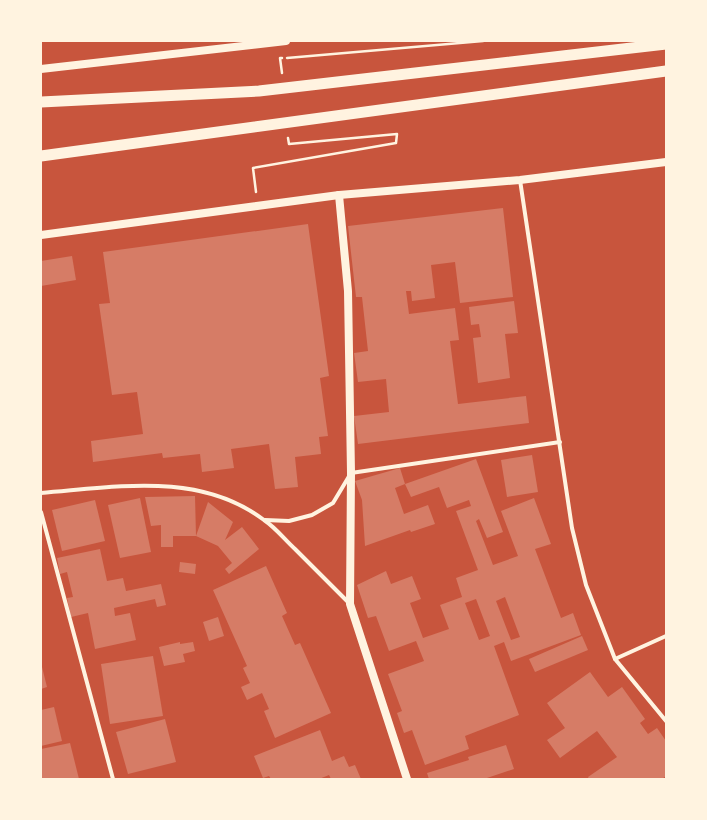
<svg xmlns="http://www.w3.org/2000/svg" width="707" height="820" viewBox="0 0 707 820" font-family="'Zilla Slab',serif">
  <rect width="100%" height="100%" fill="#c8553d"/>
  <g fill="#d67c66" fill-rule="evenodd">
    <path d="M 503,208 L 513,297 L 460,303 L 455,262 L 431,265 L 435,298 L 412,301 L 411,291 L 406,291 L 409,314 L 455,308 L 459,340 L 450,341 L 458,404 L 526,396 L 529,423 L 358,444 L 354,416 L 389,412 L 386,379 L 358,382 L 354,353 L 368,351 L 362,297 L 356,297 L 348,226 Z"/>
    <path d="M 308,224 L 329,376 L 320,378 L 328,436 L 319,437 L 321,454 L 295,457 L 298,487 L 275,489 L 269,444 L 231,449 L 234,468 L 202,472 L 200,454 L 163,458 L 162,453 L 93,462 L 91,441 L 143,434 L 137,392 L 112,395 L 99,304 L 110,303 L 103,252 Z"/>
    <path d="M 72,256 L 76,280 L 41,286 L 41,261 Z"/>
    <path d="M 514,301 L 518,333 L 505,334 L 510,378 L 478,383 L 473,338 L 481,337 L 479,324 L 471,325 L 469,307 Z"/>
    <path d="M 532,455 L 538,492 L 507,497 L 501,460 Z"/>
    <path d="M 476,459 L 503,532 L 487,538 L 479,519 L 476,521 L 493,565 L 518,556 L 501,511 L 534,498 L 551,544 L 535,549 L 561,618 L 573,613 L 581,635 L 511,661 L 504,642 L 494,646 L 519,715 L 465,736 L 469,749 L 425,765 L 412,730 L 404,733 L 397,713 L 402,711 L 388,674 L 424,661 L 416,641 L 389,651 L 376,616 L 368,618 L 357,585 L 386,571 L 391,584 L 412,576 L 421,599 L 410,603 L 423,638 L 449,629 L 440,605 L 462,597 L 456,578 L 478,570 L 456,511 L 471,506 L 469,500 L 447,508 L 439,487 L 411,497 L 405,484 L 395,488 L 404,514 L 428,505 L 435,524 L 411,532 L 410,530 L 365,546 L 362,500 L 355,481 L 400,468 L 405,484 ZM 505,597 L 520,637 L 511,640 L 496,601 ZM 476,599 L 490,636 L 479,640 L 465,603 Z"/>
    <path d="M 195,496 L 196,536 L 208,502 L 233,522 L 225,540 L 242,527 L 259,549 L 229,574 L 225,569 L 232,563 L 218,546 L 196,536 L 173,536 L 173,547 L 161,547 L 161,525 L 151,526 L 145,497 Z"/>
    <path d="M 140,498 L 151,552 L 120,558 L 108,505 Z"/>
    <path d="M 95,500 L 105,541 L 62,551 L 52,510 Z"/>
    <path d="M 100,549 L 107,581 L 123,578 L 126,591 L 161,584 L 166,605 L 157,607 L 155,599 L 114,608 L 115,616 L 130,613 L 136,640 L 95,649 L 88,613 L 71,617 L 67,598 L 73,597 L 67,572 L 60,574 L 57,558 Z"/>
    <path d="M 180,562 L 196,564 L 195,574 L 179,572 Z"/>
    <path d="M 266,566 L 287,613 L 282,616 L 295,645 L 300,643 L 331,713 L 275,738 L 264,711 L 269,709 L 262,693 L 247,700 L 241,687 L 250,683 L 243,668 L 247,666 L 213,590 Z"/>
    <path d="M 218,617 L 224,636 L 209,641 L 203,622 Z"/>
    <path d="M 582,636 L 588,650 L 535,672 L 529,659 Z"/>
    <path d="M 180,642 L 180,644 L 193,642 L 195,651 L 183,654 L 185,662 L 164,666 L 159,647 Z"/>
    <path d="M 153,656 L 163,716 L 110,724 L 101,664 Z"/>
    <path d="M 41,663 L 47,687 L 41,689 Z"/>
    <path d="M 590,672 L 608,697 L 622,687 L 645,719 L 640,723 L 648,734 L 657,728 L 666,741 L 666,776 L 662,779 L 589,779 L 588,777 L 617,757 L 597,731 L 560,758 L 547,740 L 565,728 L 547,703 Z"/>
    <path d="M 54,707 L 62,741 L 41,746 L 41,710 Z"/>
    <path d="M 165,719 L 176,762 L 128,774 L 116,732 Z"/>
    <path d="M 320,730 L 332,761 L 344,756 L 349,767 L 355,765 L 361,779 L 331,779 L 329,775 L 319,779 L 271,779 L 269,776 L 263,778 L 254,756 Z"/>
    <path d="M 70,743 L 79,779 L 41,779 L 41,749 Z"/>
    <path d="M 506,745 L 514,769 L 484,779 L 429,779 L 427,773 L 469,760 L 468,757 Z"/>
  </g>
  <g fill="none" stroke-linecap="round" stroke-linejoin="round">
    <g stroke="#fff3e0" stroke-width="2.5">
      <path d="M 287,58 L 483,41"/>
      <path d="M 282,73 L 280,58 L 282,58"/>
      <path d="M 256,192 L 253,168 L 396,143 L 397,134 L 289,144 L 288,138"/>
    </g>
    <g stroke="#fff3e0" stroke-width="4">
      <path d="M 520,180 L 572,528 L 586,585 L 615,659 L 666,721"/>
      <path d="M 41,493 C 117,487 199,471 264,520 C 276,528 285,540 295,549 C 313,567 331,585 349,603"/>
      <path d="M 41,512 L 113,779"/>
      <path d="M 265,520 L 289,521 L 312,515 L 333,503 L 351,473 L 560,442"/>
      <path d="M 615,659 L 666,636"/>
    </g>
    <g stroke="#fff3e0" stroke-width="8">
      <path d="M 41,69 L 286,41"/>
      <path d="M 339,195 L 348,291 L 351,473 L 350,604 L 407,779"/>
      <path d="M 41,235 L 339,195 L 520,180 L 666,162"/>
    </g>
    <g stroke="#fff3e0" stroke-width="11">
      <path d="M 41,102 L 259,91 L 666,44"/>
      <path d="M 41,156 L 666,71"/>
    </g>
  </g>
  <rect width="707" height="820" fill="none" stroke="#fff3e0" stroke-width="84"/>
</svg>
